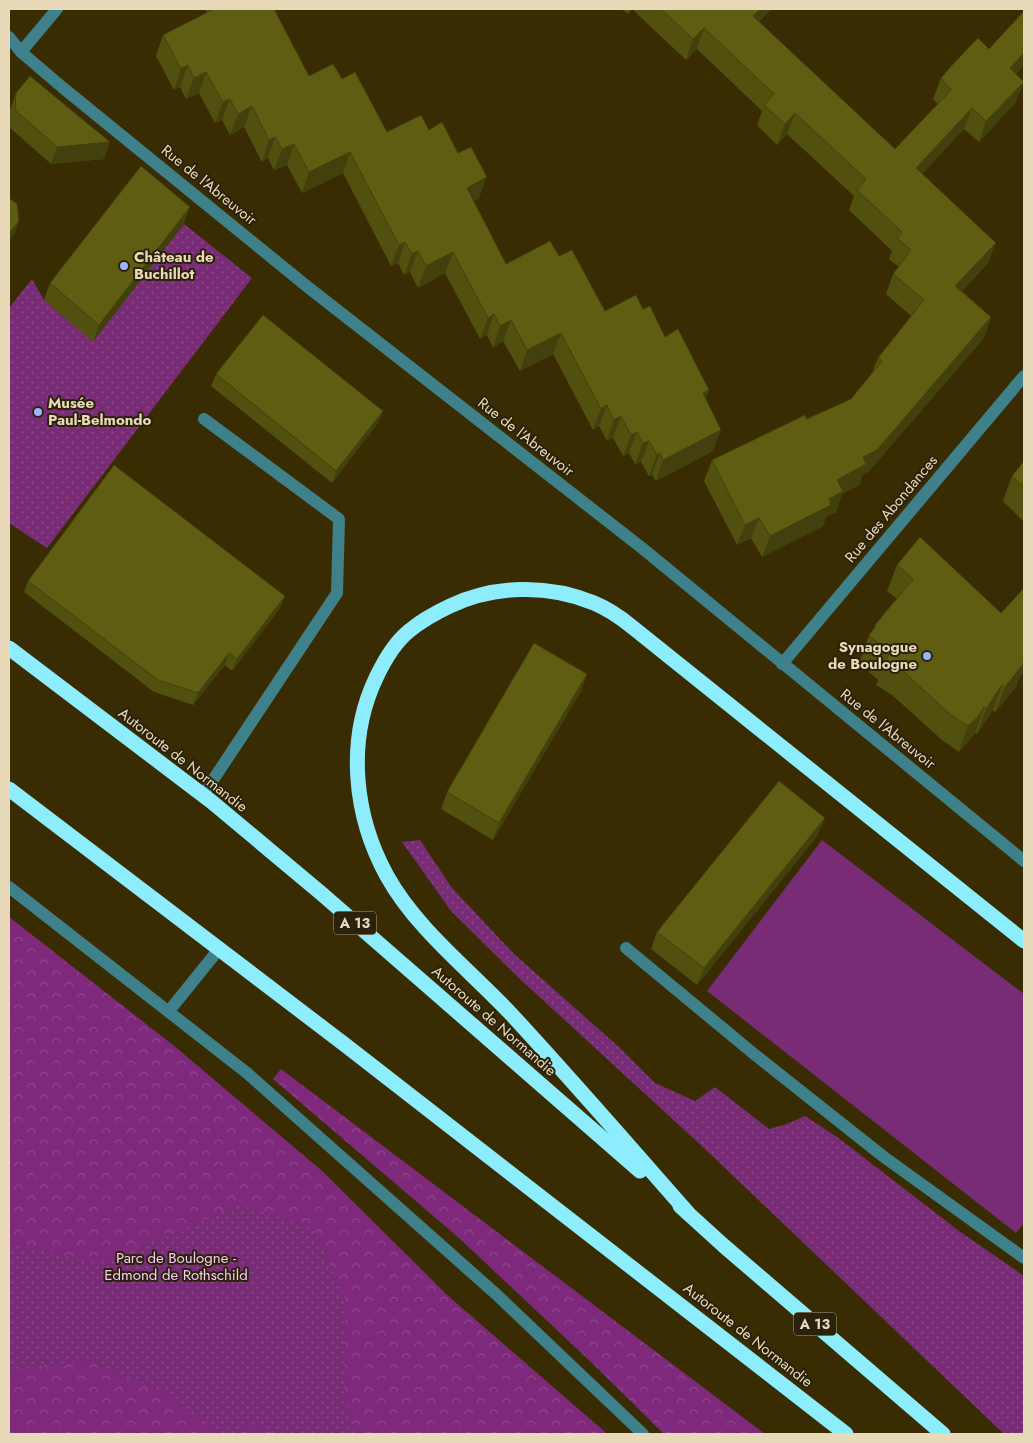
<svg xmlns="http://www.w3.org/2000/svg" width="1033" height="1443" viewBox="0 0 1033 1443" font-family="Jost,sans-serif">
  <defs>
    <pattern id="green-dots" width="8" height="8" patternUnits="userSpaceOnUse" patternTransform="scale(1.25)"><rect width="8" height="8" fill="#782c76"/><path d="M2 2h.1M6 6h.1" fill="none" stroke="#8b4a87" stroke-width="1.8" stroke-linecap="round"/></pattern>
    <pattern id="forest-crowns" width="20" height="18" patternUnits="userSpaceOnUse" patternTransform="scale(1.25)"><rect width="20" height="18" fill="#7e297c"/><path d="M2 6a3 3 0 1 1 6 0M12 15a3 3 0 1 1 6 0" fill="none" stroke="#90478c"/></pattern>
  </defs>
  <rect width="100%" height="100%" fill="#392b02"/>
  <g fill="url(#green-dots)">
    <path d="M 184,224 L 252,278 L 47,548 L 9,523 L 9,308 L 32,279 L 44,300 L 93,341 Z"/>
    <path d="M 420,840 L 452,888 L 514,954 L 620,1048 L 655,1083 L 695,1101 L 715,1087 L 769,1129 L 787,1124 L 805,1116 L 837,1137 L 959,1231 L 1024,1276 L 1024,1434 L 1004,1434 L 704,1148 L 521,980 L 451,911 L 402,842 Z"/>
    <path d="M 9,917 L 174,1046 L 323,1172 L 448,1296 L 607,1434 L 9,1434 Z"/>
  </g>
  <g fill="url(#forest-crowns)">
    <path d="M 9,917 L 174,1046 L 323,1172 L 448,1296 L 607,1434 L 356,1434 L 344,1395 L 345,1299 L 313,1227 L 239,1205 L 100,1263 L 16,1245 L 9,1244 Z"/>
    <path d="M 281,1069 L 765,1434 L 664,1434 L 593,1364 L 459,1238 L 273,1079 Z"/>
    <path d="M 86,1360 L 163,1391 L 187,1411 L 208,1423 L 218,1434 L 21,1434 L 9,1421 L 9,1370 Z"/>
    <path d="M 252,1420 L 273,1434 L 242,1434 L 245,1423 Z"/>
  </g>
  <path fill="#782c76" d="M 822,840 L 1024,994 L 1024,1223 L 1016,1233 L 707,991 Z"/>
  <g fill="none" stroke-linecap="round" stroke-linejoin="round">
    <g stroke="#3e818b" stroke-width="12">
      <path d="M 9,37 L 21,52 L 62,87 L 309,288 L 642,548 L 1024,861"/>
      <path d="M 21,52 L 57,9"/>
      <path d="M 782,664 L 1024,376"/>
      <path d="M 203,795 L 337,593 L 339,519 L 204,419"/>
      <path d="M 9,887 L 247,1073 L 497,1295 L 643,1434"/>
      <path d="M 626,948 L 754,1054 L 884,1157 L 1024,1258"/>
      <path d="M 169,1011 L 219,949"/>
    </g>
    <g stroke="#8eedfc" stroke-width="15">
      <path d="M 9,648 L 212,802 L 322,894 L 640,1171"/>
      <path d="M 9,789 L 344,1044 L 846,1434"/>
      <path d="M 680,1206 L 724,1246 L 943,1434"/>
      <path d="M 688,1213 C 630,1147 572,1080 512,1015 C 471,971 417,930 387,876 C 354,816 346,741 376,678 C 384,661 394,643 409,631 C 421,621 435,613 450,606 C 495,585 548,584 594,603 C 608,609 620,617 631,626 L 1024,941"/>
    </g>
  </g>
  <g fill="#51500f">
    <path d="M 205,9 L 274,9 L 309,76 L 342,79 L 387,132 L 429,130 L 479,198 L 474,201 L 506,264 L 559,256 L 605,311 L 643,309 L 709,390 L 705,399 L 713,451 L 656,481 L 652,475 L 649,476 L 641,462 L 635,464 L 629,453 L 623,456 L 613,438 L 607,441 L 599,426 L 593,430 L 553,354 L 520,371 L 503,341 L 493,348 L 487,335 L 480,339 L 445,273 L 418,288 L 410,272 L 404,275 L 398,263 L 391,266 L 343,173 L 302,193 L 287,165 L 274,170 L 268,158 L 262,162 L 244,127 L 230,135 L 222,120 L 215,123 L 199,93 L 186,99 L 180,87 L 174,90 L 156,56 L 163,35 L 207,13 Z"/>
    <path d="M 622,9 L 771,9 L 759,22 L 895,149 L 938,104 L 933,99 L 941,78 L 989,49 L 1024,11 L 1024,65 L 1016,74 L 1016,102 L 979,142 L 964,129 L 922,174 L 988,263 L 962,291 L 991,317 L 984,338 L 869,471 L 863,474 L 859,485 L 842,494 L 836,512 L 826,517 L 823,526 L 762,557 L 751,538 L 737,545 L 704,481 L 712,460 L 851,399 L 871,375 L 878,358 L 911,316 L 886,294 L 893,274 L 899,267 L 889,259 L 892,251 L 849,210 L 854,196 L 787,134 L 777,145 L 757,125 L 762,111 L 697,49 L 686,60 L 632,9 L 628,14 Z"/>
    <path d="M 16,93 L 104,159 L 51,164 L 9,127 L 10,110 Z"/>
    <path d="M 184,224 L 93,342 L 44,300 L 50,283 Z"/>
    <path d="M 216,374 L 383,411 L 378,423 L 332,483 L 211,386 Z"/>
    <path d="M 1024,461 L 1024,522 L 1003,501 L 1012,476 Z"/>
    <path d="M 897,565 L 1001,613 L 1024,588 L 1024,671 L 1020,676 L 1016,687 L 995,712 L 993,710 L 977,734 L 975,733 L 968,742 L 959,752 L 942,740 L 892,695 L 876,685 L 878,680 L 869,672 L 870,670 L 860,661 L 869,635 L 873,630 L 875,625 L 897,599 L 887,591 Z"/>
    <path d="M 28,581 L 285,596 L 280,608 L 232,671 L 225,665 L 193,705 L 154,692 L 24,592 Z"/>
    <path d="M 587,674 L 581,691 L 493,840 L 441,809 L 447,792 Z"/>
    <path d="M 818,835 L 697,985 L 651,949 L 657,932 Z"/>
  </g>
  <g fill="#42410d">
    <path d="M 760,9 L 771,9 L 745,37 L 753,16 Z"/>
    <path d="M 704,28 L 697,49 L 686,60 L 693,39 Z"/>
    <path d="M 1024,53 L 1024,65 L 1003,88 L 1010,68 Z"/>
    <path d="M 188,65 L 180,87 L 174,90 L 181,69 Z"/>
    <path d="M 206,72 L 199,93 L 186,99 L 194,78 Z"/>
    <path d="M 1024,82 L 1016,102 L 979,142 L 986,121 Z"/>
    <path d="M 230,99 L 222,120 L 215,123 L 223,102 Z"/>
    <path d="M 252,106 L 244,127 L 230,135 L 238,114 Z"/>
    <path d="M 972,108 L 964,129 L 908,189 L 916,168 Z"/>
    <path d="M 795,113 L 787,134 L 777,145 L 785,124 Z"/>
    <path d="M 275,137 L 268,158 L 262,162 L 269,140 Z"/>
    <path d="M 110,142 L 104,159 L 51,164 L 57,147 Z"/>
    <path d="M 294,144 L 287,165 L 274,170 L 282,149 Z"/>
    <path d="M 350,152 L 343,173 L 302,193 L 309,172 Z"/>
    <path d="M 487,177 L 479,198 L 460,209 L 467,188 Z"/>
    <path d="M 190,207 L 184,224 L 93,342 L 99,325 Z"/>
    <path d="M 19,221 L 15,233 L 9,240 L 9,233 Z"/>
    <path d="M 405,242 L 398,263 L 391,266 L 399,245 Z"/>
    <path d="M 996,243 L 988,263 L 948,306 L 955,286 Z"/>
    <path d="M 418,251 L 410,272 L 404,275 L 412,254 Z"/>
    <path d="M 453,252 L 445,273 L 418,288 L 426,266 Z"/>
    <path d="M 494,314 L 487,335 L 480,339 L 488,318 Z"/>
    <path d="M 991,317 L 984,338 L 869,471 L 863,474 L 859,485 L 842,494 L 836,512 L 826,517 L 823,526 L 762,557 L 770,536 L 863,457 Z"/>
    <path d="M 511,320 L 503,341 L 493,348 L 500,326 Z"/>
    <path d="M 561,333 L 553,354 L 520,371 L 527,350 Z"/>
    <path d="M 709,390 L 701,411 L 703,393 Z"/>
    <path d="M 607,405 L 599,426 L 593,430 L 601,409 Z"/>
    <path d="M 383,411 L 378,423 L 332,483 L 336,471 Z"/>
    <path d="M 621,416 L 613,438 L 607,441 L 614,420 Z"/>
    <path d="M 721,430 L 713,451 L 656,481 L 663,460 Z"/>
    <path d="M 637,432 L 629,453 L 623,456 L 631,435 Z"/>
    <path d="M 649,441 L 641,462 L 635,464 L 643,443 Z"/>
    <path d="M 660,453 L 652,475 L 649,476 L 657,455 Z"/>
    <path d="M 759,518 L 751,538 L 737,545 L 745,525 Z"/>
    <path d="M 285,596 L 280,608 L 232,671 L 237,659 Z"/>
    <path d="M 229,653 L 225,665 L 193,705 L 198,693 Z"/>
    <path d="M 1024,656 L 1024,671 L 1020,676 L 1016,687 L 995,712 L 1005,687 Z"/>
    <path d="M 587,674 L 581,691 L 493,840 L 499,823 Z"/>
    <path d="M 1002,685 L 993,710 L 977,734 L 986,709 Z"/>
    <path d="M 984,707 L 975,733 L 968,742 L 959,752 L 968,726 Z"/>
    <path d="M 825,818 L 818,835 L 697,985 L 704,968 Z"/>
  </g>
  <g fill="#5e5d12" stroke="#42410d">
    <path d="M 214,9 L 274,9 L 309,76 L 333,64 L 342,79 L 355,72 L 387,132 L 421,115 L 429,130 L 442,122 L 458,153 L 471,147 L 487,177 L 467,188 L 506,264 L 550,241 L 559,256 L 572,250 L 605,311 L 636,295 L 643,309 L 650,306 L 665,337 L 678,329 L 709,390 L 703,393 L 721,430 L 663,460 L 660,453 L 657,455 L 649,441 L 643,443 L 637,432 L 631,435 L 621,416 L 614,420 L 607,405 L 601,409 L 561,333 L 527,350 L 511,320 L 500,326 L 494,314 L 488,318 L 453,252 L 426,266 L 418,251 L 412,254 L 405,242 L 399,245 L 350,152 L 309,172 L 294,144 L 282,149 L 275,137 L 269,140 L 252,106 L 238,114 L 230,99 L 223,102 L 206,72 L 194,78 L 188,65 L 181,69 L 163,35 Z"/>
    <path d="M 661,9 L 760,9 L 753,16 L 895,149 L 951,90 L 941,78 L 954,63 L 978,38 L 989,49 L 1024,11 L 1024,53 L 1010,68 L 1024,82 L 986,121 L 972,108 L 916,168 L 996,243 L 955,286 L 991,317 L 877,450 L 863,457 L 866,464 L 837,480 L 843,491 L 829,499 L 831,505 L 770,536 L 759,518 L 745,525 L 712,460 L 805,415 L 807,419 L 851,399 L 882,361 L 878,358 L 924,300 L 893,274 L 911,250 L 897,238 L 902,232 L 857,190 L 866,179 L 795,113 L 785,124 L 764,105 L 774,94 L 704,28 L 693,39 Z"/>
    <path d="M 30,76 L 110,142 L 57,147 L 15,110 L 16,93 Z"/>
    <path d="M 141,166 L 190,207 L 99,325 L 50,283 Z"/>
    <path d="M 9,198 L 17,204 L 19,221 L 9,233 Z"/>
    <path d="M 263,315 L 383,411 L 336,471 L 216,374 Z"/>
    <path d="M 1024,461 L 1024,487 L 1012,476 Z"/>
    <path d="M 114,465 L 285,596 L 237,659 L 229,653 L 198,693 L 158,680 L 28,581 Z"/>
    <path d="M 920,537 L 1001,613 L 1024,588 L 1024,656 L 1023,657 L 1024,663 L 1005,687 L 1002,685 L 986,709 L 984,707 L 978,717 L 968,726 L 951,715 L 902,670 L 886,659 L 889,655 L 879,647 L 880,645 L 869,635 L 876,626 L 875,625 L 913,579 L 897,565 Z"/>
    <path d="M 534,643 L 587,674 L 499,823 L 447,792 Z"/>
    <path d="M 779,781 L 825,818 L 704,968 L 657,932 Z"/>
  </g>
  <g fill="#9ab5fd" stroke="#2b220b" stroke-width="2">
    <circle cx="124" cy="266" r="5"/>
    <circle cx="38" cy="412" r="5"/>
    <circle cx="927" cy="656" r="5"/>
  </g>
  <g text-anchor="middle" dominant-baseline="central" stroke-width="4" stroke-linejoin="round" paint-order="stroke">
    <g fill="#2b220b" stroke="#afa384" stroke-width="1">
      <rect x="334" y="911.5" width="42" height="23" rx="4"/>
      <rect x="794" y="1312.5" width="42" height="23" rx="4"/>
    </g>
    <g font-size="14" font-weight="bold" fill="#e8dab8">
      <text x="355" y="923">A 13</text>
      <text x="815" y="1324">A 13</text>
    </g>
    <g font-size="15" fill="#e8dab8" stroke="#2b220b">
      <text transform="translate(209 185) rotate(39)">Rue de l'Abreuvoir</text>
      <text transform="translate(526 437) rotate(38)">Rue de l'Abreuvoir</text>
      <text transform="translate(891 509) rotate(-50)">Rue des Abondances</text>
      <text transform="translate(888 729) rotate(39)">Rue de l'Abreuvoir</text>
      <text transform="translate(183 760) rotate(38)">Autoroute de Normandie</text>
      <text transform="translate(494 1021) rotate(41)">Autoroute de Normandie</text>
      <text transform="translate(748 1335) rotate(38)">Autoroute de Normandie</text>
    </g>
    <g font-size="15" font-weight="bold" fill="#e8dab8" stroke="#2b220b" text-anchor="start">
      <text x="134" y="257">Château de<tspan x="134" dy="17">Buchillot</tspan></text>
      <text x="48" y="403">Musée<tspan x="48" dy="17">Paul-Belmondo</tspan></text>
      <text x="917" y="647" text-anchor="end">Synagogue<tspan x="917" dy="17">de Boulogne</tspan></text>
    </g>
    <g font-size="15" fill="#f6caf3" stroke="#2b220b">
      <text x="176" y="1258">Parc de Boulogne -<tspan x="176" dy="17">Edmond de Rothschild</tspan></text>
    </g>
  </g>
  <rect width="1033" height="1443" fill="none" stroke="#e8dab8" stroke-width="20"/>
</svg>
